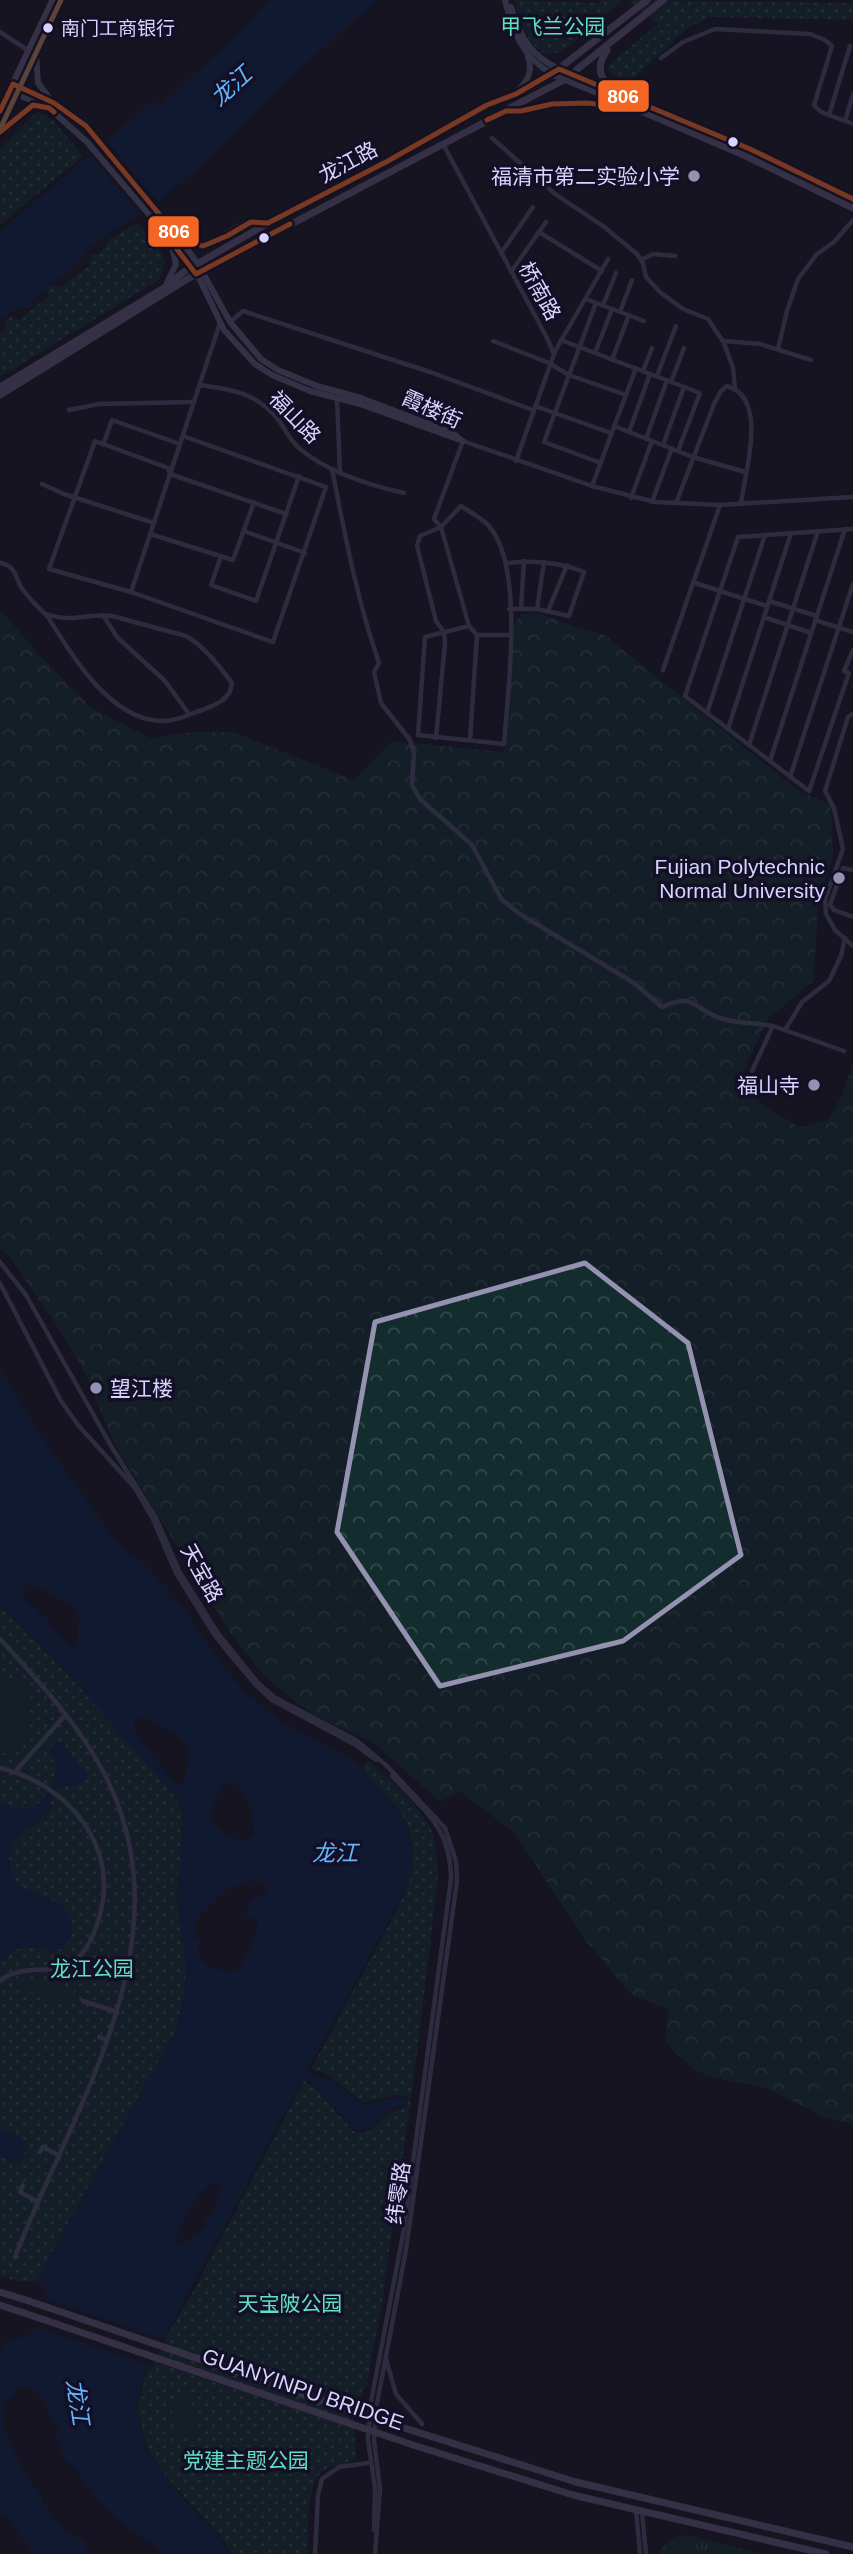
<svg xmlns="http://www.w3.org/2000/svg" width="853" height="2554" viewBox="0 0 853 2554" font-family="Arial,'Noto Sans SC',sans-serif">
  <defs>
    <pattern id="grass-tufts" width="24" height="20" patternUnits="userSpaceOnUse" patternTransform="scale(1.75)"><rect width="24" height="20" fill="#132c2d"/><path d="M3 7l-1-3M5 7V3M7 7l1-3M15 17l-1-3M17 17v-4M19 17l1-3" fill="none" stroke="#354a4c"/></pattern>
    <pattern id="forest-crowns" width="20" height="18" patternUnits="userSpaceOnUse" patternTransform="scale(1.75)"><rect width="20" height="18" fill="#132c2d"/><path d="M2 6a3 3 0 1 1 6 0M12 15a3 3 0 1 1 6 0" fill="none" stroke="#354a4c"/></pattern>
    <pattern id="park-dots" width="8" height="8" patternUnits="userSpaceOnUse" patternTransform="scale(1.75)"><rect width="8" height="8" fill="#132c2d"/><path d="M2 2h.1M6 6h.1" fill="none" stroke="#354a4c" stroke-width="1.8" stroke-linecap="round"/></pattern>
  </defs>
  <rect width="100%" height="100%" fill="#161421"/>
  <path fill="url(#grass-tufts)" d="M 687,2535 L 763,2554 L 659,2554 C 666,2541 672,2536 687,2535 Z"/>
  <path fill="url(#forest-crowns)" d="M 0,609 L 40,656 L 90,707 L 150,738 L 194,732 L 233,732 L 354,780 L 392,741 L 503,752 L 506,747 L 514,625 L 520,615 L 535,612 L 576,627 L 603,634 L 799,791 L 831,805 L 833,856 L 819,899 L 813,981 L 767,1020 L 742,1075 L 762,1106 L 800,1127 L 828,1120 L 841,1098 L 853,1062 L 853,2123 C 819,2121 801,2103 772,2091 C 748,2081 716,2083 693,2068 C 683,2061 674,2050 665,2042 L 668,2009 L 632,1995 L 582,1936 L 516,1834 L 459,1791 L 440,1802 L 375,1744 L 310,1713 L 263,1675 L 230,1633 L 116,1447 L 83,1369 L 54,1321 L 11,1259 L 0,1249 Z"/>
  <g fill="url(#park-dots)">
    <path d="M 514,0 L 599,3 L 602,0 L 623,0 L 564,50 L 550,55 C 528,50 519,19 514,0 Z"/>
    <path d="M 629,0 L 853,3 L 853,20 L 709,17 L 686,29 L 630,82 L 614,77 L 608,71 L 609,64 L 658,24 Z"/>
    <path d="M 38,112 L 53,120 L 83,156 L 0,225 L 0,149 L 34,114 Z"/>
    <path d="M 138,223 C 153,242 175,257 157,281 L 0,377 L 0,331 L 5,329 L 5,321 L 10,317 L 18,320 L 48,297 L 47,291 L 50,286 L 56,285 L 61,287 L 90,265 L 91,255 L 100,253 L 111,238 Z"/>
    <path d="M 0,1605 L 68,1674 L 173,1793 C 193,1819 176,1867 177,1898 C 178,1923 186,1948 186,1973 C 186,1992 180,2012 175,2031 L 36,2281 L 16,2281 L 0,2276 Z"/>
    <path d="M 368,1760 C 388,1779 424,1808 433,1834 C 437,1848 437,1864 438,1878 L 415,2070 L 382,2303 L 367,2384 L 359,2400 L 354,2419 L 356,2458 C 348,2467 336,2464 326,2469 C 305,2479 308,2534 308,2554 L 232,2554 L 219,2534 L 167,2478 L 147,2448 L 137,2407 L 145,2377 L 156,2354 L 194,2290 L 304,2081 L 314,2087 L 353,2131 C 371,2136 372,2128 384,2118 C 390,2112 398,2110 406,2106 L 408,2097 C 391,2091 378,2102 362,2102 L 328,2075 L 311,2069 L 396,1912 L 412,1873 L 413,1848 L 409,1830 L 401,1813 L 361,1767 Z"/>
  </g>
  <g fill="#132c2d">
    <path d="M 0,1676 L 31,1687 L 28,1696 L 26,1695 C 34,1722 27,1744 0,1755 Z"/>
    <path d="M 20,1975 L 37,1981 L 39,1977 L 74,1990 L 68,2006 L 15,1986 Z"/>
    <path d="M 190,2396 L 196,2435 L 175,2438 L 170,2399 Z"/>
  </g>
  <g fill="#0d2144" fill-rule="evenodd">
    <path d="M 270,0 L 377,0 L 313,57 L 195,171 L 159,200 L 92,246 L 71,270 L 32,300 L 33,307 L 13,310 L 0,321 L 0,231 L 153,101 L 159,107 L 222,49 Z"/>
    <path d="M 0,1368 L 38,1432 L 112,1536 L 128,1553 L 143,1562 L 162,1584 L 168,1586 L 166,1594 L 184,1609 L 226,1670 L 243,1690 L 280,1721 L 355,1761 L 400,1814 L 409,1834 L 412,1849 L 411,1873 L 394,1911 L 307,2070 L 323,2079 L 326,2077 L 362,2104 C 376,2106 388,2095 406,2099 L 405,2105 L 385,2112 L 371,2129 L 354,2130 L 344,2117 L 320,2094 L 317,2085 L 303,2078 L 144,2376 L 136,2408 L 146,2449 L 167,2479 L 194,2512 L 218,2535 L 230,2554 L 163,2554 L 150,2542 L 123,2525 L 92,2494 L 77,2469 L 64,2459 L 55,2434 L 59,2427 L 53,2423 L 45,2402 L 32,2388 L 18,2388 L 3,2406 L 4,2427 L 12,2448 L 29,2480 L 41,2496 L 43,2503 L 66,2532 L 86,2541 L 85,2549 L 89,2554 L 33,2554 L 9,2518 L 0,2516 L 0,2350 L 6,2341 C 42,2334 36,2330 48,2297 L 43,2286 L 36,2281 L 175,2031 L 182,2007 L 186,1973 L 177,1898 L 183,1819 L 180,1802 L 68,1674 L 0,1605 ZM 26,1584 L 49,1592 L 79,1611 L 78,1646 L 71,1647 L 49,1625 L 47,1618 L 37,1612 L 35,1607 L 26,1603 L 22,1590 ZM 147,1718 C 159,1727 188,1736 189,1753 C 189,1763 185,1776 184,1786 L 174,1783 L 135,1733 L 133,1723 L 136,1719 ZM 234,1783 C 249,1798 253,1812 255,1833 L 246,1840 C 226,1839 220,1831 210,1815 L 221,1785 ZM 246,1881 L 261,1881 L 268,1887 L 263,1896 L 251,1898 L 245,1916 L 259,1921 C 255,1938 248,1955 238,1970 C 223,1974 210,1969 199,1958 L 198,1947 L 201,1940 L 194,1937 L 196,1927 L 193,1922 L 223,1892 ZM 215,2182 L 221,2188 L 216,2199 L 214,2213 L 205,2220 L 205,2227 L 180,2246 L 175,2241 C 185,2221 194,2192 215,2182 Z"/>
    <path d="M 58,1741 C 67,1745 67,1750 72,1757 C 76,1762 81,1764 84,1769 C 94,1786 69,1786 59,1787 L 52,1798 L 49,1815 C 38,1824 24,1830 15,1842 C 4,1857 9,1880 26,1889 C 44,1899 72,1900 72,1927 C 72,1933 71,1938 67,1943 C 54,1960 38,1945 22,1948 C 13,1950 6,1958 0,1964 L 0,1801 C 32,1823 53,1795 57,1764 L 48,1755 L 52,1746 Z"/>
    <path d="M 0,2128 L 22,2139 L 27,2149 L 20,2162 L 14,2163 L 0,2156 Z"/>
  </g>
  <g fill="#161421">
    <path d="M 105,138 L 160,204 L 142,217 L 88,153 Z"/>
    <path d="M 44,2298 L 166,2340 L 152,2366 L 34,2326 Z"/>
  </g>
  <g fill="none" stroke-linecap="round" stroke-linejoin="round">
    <g stroke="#4a4962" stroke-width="4.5">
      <path d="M 0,32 L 29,51"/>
      <path d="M 661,58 L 683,42 L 715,29 L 810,34 L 825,40 L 832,46 L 814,105 L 821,112 L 853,124"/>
      <path d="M 829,115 L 850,46"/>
      <path d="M 845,121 L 853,94"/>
      <path d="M 492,138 L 555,194 L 603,226 L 637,254 L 643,263 L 646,277 L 660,292 L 683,309 L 708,319 L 724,343 L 733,368 L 735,389"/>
      <path d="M 443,144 L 547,338 L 554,354 L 516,461"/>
      <path d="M 539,232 L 602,271"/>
      <path d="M 501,253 L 533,207"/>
      <path d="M 641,260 L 653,254 L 675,256"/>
      <path d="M 511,272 L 546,222"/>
      <path d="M 586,299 L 644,321"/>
      <path d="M 596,303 L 544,442 L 601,463"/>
      <path d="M 603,305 L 616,273"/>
      <path d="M 620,312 L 632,280"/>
      <path d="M 230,322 L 243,311 L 430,372 L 533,410"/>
      <path d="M 561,340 L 700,393 L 678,451"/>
      <path d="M 493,341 L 549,363 L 569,375 L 626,395"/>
      <path d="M 724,341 L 760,344 L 811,360"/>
      <path d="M 778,349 L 787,311 L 798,279 L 817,254 L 834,242 L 853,220"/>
      <path d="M 554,353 L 608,259"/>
      <path d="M 595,353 L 612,309"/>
      <path d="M 612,360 L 629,315"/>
      <path d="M 643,371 L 652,348"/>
      <path d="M 657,376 L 676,326"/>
      <path d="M 671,382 L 684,348"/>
      <path d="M 200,385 C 231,389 256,393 277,418 C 285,428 290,441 300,449 C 329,473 368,485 404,493"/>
      <path d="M 337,399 L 340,472"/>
      <path d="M 535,406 L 611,433"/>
      <path d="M 69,410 L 99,404 L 194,402"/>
      <path d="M 614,426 L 693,457 L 745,472"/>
      <path d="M 629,432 L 650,374"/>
      <path d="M 183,436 L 326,487 L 273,642 L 131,592 L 49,569 L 95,441 L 168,468 L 170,474 L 286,514"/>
      <path d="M 646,439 L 667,380"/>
      <path d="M 103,445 L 112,420 L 180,444"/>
      <path d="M 663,445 L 684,387"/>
      <path d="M 332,469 C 345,535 357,600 379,663 L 374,672 L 381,703 L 410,740 L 414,753 L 412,785 L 420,799 L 472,845 L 502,900 L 520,914 L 634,983 L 662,1007 C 697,991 694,1011 723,1019 C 735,1023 758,1023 773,1026"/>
      <path d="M 42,484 L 64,494 L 154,523"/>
      <path d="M 592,486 L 636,368"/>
      <path d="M 631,498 L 652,441"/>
      <path d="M 652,502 L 672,448"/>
      <path d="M 676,503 L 714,404 L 721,391 L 727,386 C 769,398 745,472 741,503"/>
      <path d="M 853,529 L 738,537 L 685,696 L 809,791 L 849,673 L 844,671 L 853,650"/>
      <path d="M 244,531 L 305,553"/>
      <path d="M 150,534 L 233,560 L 254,502"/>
      <path d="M 221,556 L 211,585 L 256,601 L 299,476"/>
      <path d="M 0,563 C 4,564 7,564 10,567 C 17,573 17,581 21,587 C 28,598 39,608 48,617 C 72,656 109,718 160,721 C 175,722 189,714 202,710 C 216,705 231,699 232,683 C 219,666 205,647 186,636 L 112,616 C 87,613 69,624 44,613"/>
      <path d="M 507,563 C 534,560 559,562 584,572 L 569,616 L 537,609 L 509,609"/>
      <path d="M 695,583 L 767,606"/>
      <path d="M 131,592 L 220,323"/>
      <path d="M 769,601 L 817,616"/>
      <path d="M 521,608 L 524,561"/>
      <path d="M 537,609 L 544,562"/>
      <path d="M 548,611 L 567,565"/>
      <path d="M 103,615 L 117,637 L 165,681 L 189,714"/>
      <path d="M 764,617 L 811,633"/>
      <path d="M 815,620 L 853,632"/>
      <path d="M 477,635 L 511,635"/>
      <path d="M 663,670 L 720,505"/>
      <path d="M 707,713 L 765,535"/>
      <path d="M 853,714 L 848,717 L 825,791 L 834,808 L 843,849 L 825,900 L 826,914 L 835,930 L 853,946"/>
      <path d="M 728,729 L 791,533"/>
      <path d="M 436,738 L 445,643 L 444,632 L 436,621 L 417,546 L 420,536 L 441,527 L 461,506 C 470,512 481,518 488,525 C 525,565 508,691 504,744 L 418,735 L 425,637 L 469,626"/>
      <path d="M 470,740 L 477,635 L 469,626 L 441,527 L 434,519 L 463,441 L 592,486 L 655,502 L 720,505 L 853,497"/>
      <path d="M 749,745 L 818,531"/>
      <path d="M 770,761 L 845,529"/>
      <path d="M 790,777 L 853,584"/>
      <path d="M 853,870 L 843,868 L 830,905 L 834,910 L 853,917"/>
      <path d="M 785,1030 L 802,1002 L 829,981 L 841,956 L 845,938"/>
      <path d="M 752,1071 L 773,1026 L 844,1051"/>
      <path d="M 0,1262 L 26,1295 L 111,1446 L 156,1518 L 179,1571 L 217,1632 L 258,1683 L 274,1697 L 356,1740 L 387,1766 L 445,1828 L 456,1861 L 457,1881 L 406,2250 L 376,2409 L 374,2440 L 380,2489 L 375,2554"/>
      <path d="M 0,1283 L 61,1401 L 78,1425 L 135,1488 L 153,1519 L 176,1573 L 214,1634 L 232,1657 L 256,1685 L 272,1700 L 354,1744 L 376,1760"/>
      <path d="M 0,1639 C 38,1681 78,1723 104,1773 C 190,1940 74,2104 15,2257"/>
      <path d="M 0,1768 C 68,1784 121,1847 99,1918 C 95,1932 87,1951 75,1960 C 52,1978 24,1961 0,1981"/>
      <path d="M 15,1772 L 65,1715"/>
      <path d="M 83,2001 L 117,2012"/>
      <path d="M 99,2037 L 107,2040"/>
      <path d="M 40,2152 L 43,2147 L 58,2155"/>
      <path d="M 23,2185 L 20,2192 L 38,2202"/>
      <path d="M 386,2359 L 396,2394 L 422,2424"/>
      <path d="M 636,2510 L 640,2554"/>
      <path d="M 642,2512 L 646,2554"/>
      <path d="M 374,2530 L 375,2488 L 368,2440 L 370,2407 L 404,2229 L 451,1879 C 451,1827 424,1811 392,1776"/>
      <path d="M 315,2554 L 318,2495 L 322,2479 L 339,2467 L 368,2463"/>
    </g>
    <g stroke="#575674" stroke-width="6">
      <path d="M 505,0 C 513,32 522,57 552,74"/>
      <path d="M 511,7 C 520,37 531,56 559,69"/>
      <path d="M 36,55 L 38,83 L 50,99"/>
      <path d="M 13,84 L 54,103 L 86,126 L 179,238 L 198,264 L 230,322 L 261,359 L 278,370 L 317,386 L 361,398 L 453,433 L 461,440"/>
      <path d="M 10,91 L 49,108 L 87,142 L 187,259 L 202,284 L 224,330 L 255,364 L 272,375 L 310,391 L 360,404 L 463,441"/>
      <path d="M 516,93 C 526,82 534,73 528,57"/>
      <path d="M 0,132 L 27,108 L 40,105"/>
      <path d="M 180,239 C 213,256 222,230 250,222 C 255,221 262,223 267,223"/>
      <path d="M 167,283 L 176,264 L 171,241"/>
    </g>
    <g stroke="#5e5373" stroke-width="7">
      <path d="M 607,50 C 595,68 599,81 618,90"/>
      <path d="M 559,69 L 750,149 L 853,199"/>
      <path d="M 552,74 L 623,103"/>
      <path d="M 506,110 L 564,80 L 663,0"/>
      <path d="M 0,111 L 53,0"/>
      <path d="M 0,129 L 61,0"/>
      <path d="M 0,387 L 164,288 L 185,271 L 268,223 L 386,162 L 487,105 L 516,94 L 552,74 L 647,0"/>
      <path d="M 0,395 L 189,278 L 506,111 L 521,111 L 552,104 L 587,103 L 639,110 L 746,156 L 853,208"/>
      <path d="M 0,2292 L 29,2301"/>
      <path d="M 0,2305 L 24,2313"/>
      <path d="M 576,2482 L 853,2547"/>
      <path d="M 573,2495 L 826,2554"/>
    </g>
    <g stroke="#5e5373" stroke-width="7">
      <path d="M 29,2301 L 366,2416 L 576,2482"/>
      <path d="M 24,2313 L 413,2445 L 573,2495"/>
    </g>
    <defs>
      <g id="bus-1">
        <path d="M 0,111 L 13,84 L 54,103 L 86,126 L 179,238 L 203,246 L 227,236 L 251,222 L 268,223 L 386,162 L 487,105 L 516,94 L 559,69 L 750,149 L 853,199"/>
        <path d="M 487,120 L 506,111 L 521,111 L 552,104 L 587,103 L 625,107"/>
        <path d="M 0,132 L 33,105 L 49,108 L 54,112"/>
        <path d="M 166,235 L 196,274 L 290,224"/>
      </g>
      <path id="bus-2" d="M 0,129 L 61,0"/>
    </defs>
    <use href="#bus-1" stroke="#130f26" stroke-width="10"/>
    <use href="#bus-2" stroke="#130f26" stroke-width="10"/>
    <use href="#bus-1" stroke="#f26522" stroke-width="5"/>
    <use href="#bus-2" stroke="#b07c57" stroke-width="5"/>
  </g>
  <path d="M0 0H853V2554H0ZM 585,1263 L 688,1343 L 741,1555 L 623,1641 L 440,1686 L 337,1532 L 375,1322 Z" fill="#161421" fill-opacity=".55" fill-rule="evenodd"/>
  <path fill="none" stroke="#9591b1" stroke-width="5" stroke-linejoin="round" d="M 585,1263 L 688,1343 L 741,1555 L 623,1641 L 440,1686 L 337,1532 L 375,1322 Z"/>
  <g fill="#d9d4ff" stroke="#130f26" stroke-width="2.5">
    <circle cx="48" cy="28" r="6"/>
    <circle cx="733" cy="142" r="6"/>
    <circle cx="264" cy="238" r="6"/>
  </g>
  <g fill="#9591b1" stroke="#130f26" stroke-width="2.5">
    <circle cx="694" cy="176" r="7"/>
    <circle cx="839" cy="878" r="7"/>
    <circle cx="814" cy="1085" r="7"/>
    <circle cx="96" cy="1388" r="7"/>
  </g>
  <g text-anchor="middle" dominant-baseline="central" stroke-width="7" stroke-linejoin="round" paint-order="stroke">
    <g font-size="19" fill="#d9d4ff" stroke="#130f26" text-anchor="start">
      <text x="61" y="28">南门工商银行</text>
    </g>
    <g font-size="21" fill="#5fe0c0" stroke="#130f26">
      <text x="553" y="26">甲飞兰公园</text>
      <text x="92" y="1968">龙江公园</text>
      <text x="290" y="2303">天宝陂公园</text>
      <text x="246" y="2460">党建主题公园</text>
    </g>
    <g font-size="21" fill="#d9d4ff" stroke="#130f26">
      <text transform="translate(348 162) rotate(-28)">龙江路</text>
      <text transform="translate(540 291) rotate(61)">桥南路</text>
      <text transform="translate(432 409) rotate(24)">霞楼街</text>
      <text transform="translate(295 417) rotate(46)">福山路</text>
      <text transform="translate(202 1573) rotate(61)">天宝路</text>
      <text transform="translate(398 2193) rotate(-82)">纬零路</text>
      <text transform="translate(303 2389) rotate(19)">GUANYINPU BRIDGE</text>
    </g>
    <g font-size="21" fill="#d9d4ff" stroke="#130f26" text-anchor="end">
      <text x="680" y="176">福清市第二实验小学</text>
      <text x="825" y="866">Fujian Polytechnic<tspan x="825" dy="24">Normal University</tspan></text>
      <text x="800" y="1085">福山寺</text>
      <text x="110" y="1388" text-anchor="start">望江楼</text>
    </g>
    <g font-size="23" font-style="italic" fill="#62b6ff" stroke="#130f26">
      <text transform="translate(231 86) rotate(-42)">龙江</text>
      <text x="335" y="1853">龙江</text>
      <text transform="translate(78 2402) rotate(81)">龙江</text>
    </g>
  </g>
  <g stroke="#130f26" stroke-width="2.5">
    <rect x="597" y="79" width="53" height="34" rx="7" fill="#f26522"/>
    <rect x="147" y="215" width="53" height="33" rx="7" fill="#f26522"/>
  </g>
  <g font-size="19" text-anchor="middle" font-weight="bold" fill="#fff">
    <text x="623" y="103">806</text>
    <text x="174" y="238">806</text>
  </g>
</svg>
